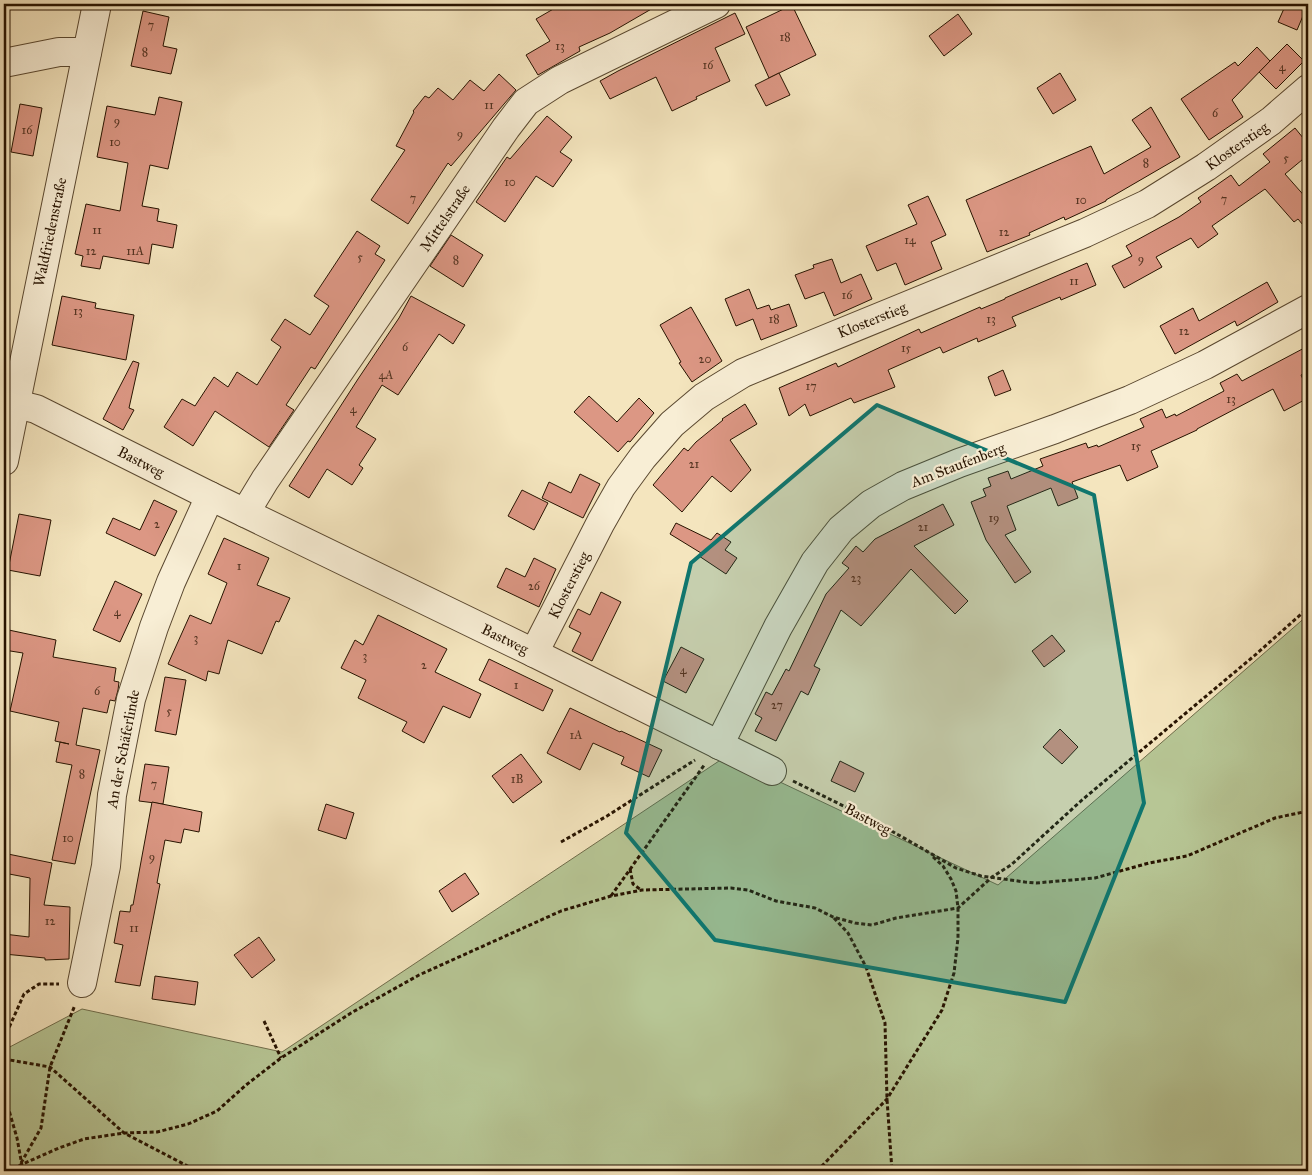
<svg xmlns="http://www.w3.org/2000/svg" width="1312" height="1175" viewBox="0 0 1312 1175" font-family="'IM FELL Great Primer',serif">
  <rect width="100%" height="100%" fill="#f4e5be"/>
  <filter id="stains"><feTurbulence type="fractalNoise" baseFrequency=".004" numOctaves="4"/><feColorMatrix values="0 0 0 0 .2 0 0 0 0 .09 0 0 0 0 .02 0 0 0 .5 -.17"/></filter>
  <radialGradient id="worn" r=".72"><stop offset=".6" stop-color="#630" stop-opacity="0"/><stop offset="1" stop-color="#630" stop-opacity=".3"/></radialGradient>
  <path fill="#b7c695" stroke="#6f6c4a" d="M 1308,615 L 1308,1171 L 4,1171 L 4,1050 L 82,1009 L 282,1052 L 725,757 L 744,765 L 998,885 Z"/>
  <g fill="#dc9784" stroke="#271300">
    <path d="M 562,4 L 660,4 L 610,33 L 579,47 L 580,51 L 538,75 L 526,55 L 550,41 L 536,19 Z"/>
    <path d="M 1286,4 L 1308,4 L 1297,30 L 1278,22 Z"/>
    <path d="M 792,5 L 816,55 L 769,78 L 746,27 Z"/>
    <path d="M 143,11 L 169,17 L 163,46 L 177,49 L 171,74 L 131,66 Z"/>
    <path d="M 735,13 L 745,34 L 715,48 L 730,81 L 696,97 L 697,99 L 672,111 L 656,77 L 610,99 L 600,81 L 618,71 Z"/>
    <path d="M 958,14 L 972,34 L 944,56 L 929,36 Z"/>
    <path d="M 1287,44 L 1304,61 L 1276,89 L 1259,72 Z"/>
    <path d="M 1257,47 L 1270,61 L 1232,100 L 1243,117 L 1209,140 L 1181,99 L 1235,62 L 1238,66 Z"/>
    <path d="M 779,73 L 790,95 L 766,106 L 755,85 Z"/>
    <path d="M 1060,73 L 1076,100 L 1053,114 L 1037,88 Z"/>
    <path d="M 499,74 L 516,90 L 451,166 L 448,163 L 408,224 L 371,200 L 405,150 L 396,146 L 414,112 L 413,111 L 425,96 L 429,98 L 438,88 L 453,100 L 470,80 L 484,91 Z"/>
    <path d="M 159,97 L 182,102 L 168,169 L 150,165 L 142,206 L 159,209 L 157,221 L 177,225 L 173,248 L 152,244 L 149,264 L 103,256 L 100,269 L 81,266 L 83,256 L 75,254 L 86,204 L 120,211 L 128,163 L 97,157 L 107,106 L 155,115 Z"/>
    <path d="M 20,104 L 42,108 L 33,156 L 11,152 Z"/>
    <path d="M 1151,107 L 1180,157 L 1106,200 L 1106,201 L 1065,220 L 1064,217 L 1029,233 L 1030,235 L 987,252 L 966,200 L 1091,146 L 1104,174 L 1151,147 L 1132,120 Z"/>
    <path d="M 547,116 L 572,137 L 560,152 L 572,160 L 553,187 L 536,176 L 505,222 L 476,202 L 507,157 L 510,159 Z"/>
    <path d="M 1295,128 L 1308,144 L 1308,155 L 1285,174 L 1308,200 L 1308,231 L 1298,219 L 1294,222 L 1265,189 L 1212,226 L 1218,234 L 1198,248 L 1191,238 L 1156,257 L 1162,267 L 1124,288 L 1112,266 L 1132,256 L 1126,246 L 1179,217 L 1201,202 L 1198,198 L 1231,175 L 1239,186 L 1270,162 L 1263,154 Z"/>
    <path d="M 928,196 L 946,235 L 931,242 L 942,269 L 905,285 L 896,263 L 877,271 L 866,246 L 917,224 L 908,205 Z"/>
    <path d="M 357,231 L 380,246 L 375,254 L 385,260 L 315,369 L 311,367 L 286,405 L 294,410 L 269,447 L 215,411 L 193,446 L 164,427 L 182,399 L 195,406 L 214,377 L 228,387 L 237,372 L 257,385 L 281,347 L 271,340 L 285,319 L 310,335 L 329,306 L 314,296 Z"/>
    <path d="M 451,235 L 483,255 L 463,287 L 430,266 Z"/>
    <path d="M 832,259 L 841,283 L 861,274 L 872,299 L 834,316 L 824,292 L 805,299 L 795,275 L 814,268 L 813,265 Z"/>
    <path d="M 1087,263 L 1096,285 L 1061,300 L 1060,297 L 1012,317 L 1016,326 L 978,342 L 977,338 L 943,353 L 940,347 L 888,370 L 895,387 L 854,403 L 851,398 L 810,416 L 805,404 L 789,416 L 779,388 L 836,363 L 838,367 L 919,329 L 921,333 L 980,307 L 981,309 L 1005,299 L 1005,298 Z"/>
    <path d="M 1267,282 L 1278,302 L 1237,326 L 1235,321 L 1175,354 L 1160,326 L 1193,308 L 1199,321 Z"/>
    <path d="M 749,289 L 757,309 L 769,305 L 771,310 L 789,304 L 797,326 L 761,340 L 753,319 L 736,326 L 725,299 Z"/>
    <path d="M 62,296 L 96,303 L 95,308 L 134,315 L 126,360 L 52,345 Z"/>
    <path d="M 411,296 L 465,325 L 453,344 L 439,334 L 398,395 L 382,385 L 356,427 L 376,439 L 359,465 L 363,468 L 352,485 L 327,469 L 309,498 L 289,486 L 358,379 L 399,318 Z"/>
    <path d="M 691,307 L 722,361 L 692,382 L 679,363 L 681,362 L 660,325 Z"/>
    <path d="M 1308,346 L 1308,371 L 1301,375 L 1308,390 L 1308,398 L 1284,411 L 1273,389 L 1197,429 L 1197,430 L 1151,451 L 1158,467 L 1127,481 L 1120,465 L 1072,482 L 1078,498 L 1058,506 L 1051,488 L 1007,506 L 1016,530 L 1005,535 L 1031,572 L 1015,583 L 986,540 L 971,502 L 986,496 L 983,489 L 991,486 L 988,478 L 1008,471 L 1011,479 L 1043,466 L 1040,459 L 1086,443 L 1088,448 L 1097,445 L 1098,447 L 1144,427 L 1140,419 L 1162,409 L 1166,418 L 1175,414 L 1176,416 L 1224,391 L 1220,383 L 1237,374 L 1242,381 Z"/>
    <path d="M 133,361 L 139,363 L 129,408 L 134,410 L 123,430 L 103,419 Z"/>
    <path d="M 1003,370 L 1011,390 L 995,396 L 988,377 Z"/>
    <path d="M 589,396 L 617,422 L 639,398 L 654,413 L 630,442 L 628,441 L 618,452 L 574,412 Z"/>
    <path d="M 745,404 L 757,424 L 730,440 L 751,470 L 731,492 L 712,476 L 682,512 L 653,485 L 684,448 L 688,451 L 696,442 L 723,420 L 722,419 Z"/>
    <path d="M 580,474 L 600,484 L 583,518 L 542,498 L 549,482 L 571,493 Z"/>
    <path d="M 522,490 L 548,503 L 534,530 L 508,516 Z"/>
    <path d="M 154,500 L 177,511 L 155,556 L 106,533 L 113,518 L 140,530 Z"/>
    <path d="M 943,504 L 954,525 L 914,546 L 968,601 L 955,614 L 911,569 L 861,626 L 841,610 L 814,666 L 820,669 L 808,695 L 801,691 L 776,741 L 755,731 L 762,718 L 755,714 L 766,692 L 772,695 L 786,669 L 789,671 L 826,594 L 849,568 L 842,563 L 856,546 L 863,552 L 875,539 Z"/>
    <path d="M 19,514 L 51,520 L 40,576 L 8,570 Z"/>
    <path d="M 676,523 L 711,540 L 717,533 L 731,542 L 725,550 L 737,558 L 726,574 L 699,556 L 701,553 L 670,534 Z"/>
    <path d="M 224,538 L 269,558 L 257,585 L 290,598 L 279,622 L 276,621 L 262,654 L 228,640 L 219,674 L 208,671 L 206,681 L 168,664 L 190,615 L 211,624 L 227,583 L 208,574 Z"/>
    <path d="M 534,558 L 556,569 L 539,607 L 497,587 L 506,568 L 525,577 Z"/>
    <path d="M 115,581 L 142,594 L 120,642 L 93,630 Z"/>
    <path d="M 601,592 L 621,602 L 592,661 L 572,651 L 581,633 L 569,627 L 578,609 L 590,615 Z"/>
    <path d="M 378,615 L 447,649 L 435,672 L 481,694 L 470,718 L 443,706 L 424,743 L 402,731 L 407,722 L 358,698 L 366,680 L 341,668 L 355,640 L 363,645 Z"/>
    <path d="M 4,629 L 56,640 L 53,657 L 116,668 L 114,681 L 119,682 L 118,690 L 115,701 L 110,700 L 107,713 L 83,708 L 76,745 L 100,750 L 75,864 L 52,860 L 72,765 L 56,762 L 60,742 L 69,744 L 55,741 L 59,722 L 10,711 L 23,653 L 4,650 Z"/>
    <path d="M 1052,635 L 1065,651 L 1044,667 L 1032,651 Z"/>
    <path d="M 681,647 L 704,659 L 686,693 L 663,681 Z"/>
    <path d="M 489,659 L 553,690 L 543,711 L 479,680 Z"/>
    <path d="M 165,677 L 186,680 L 176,735 L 155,731 Z"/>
    <path d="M 570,708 L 620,732 L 621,731 L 662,750 L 649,777 L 621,764 L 624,757 L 593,743 L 580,770 L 547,753 Z"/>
    <path d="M 1060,729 L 1078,747 L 1062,764 L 1043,747 Z"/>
    <path d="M 521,754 L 542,782 L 513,803 L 492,776 Z"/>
    <path d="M 840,761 L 864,773 L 855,792 L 831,781 Z"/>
    <path d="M 145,764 L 169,767 L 163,804 L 139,801 Z"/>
    <path d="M 152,802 L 202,812 L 199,832 L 184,829 L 181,843 L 165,840 L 157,883 L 160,884 L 140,986 L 115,982 L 123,945 L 114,943 L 120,911 L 130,912 L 131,905 L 133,905 Z"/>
    <path d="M 326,804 L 354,813 L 346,839 L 318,830 Z"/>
    <path d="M 8,854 L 52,863 L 44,905 L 70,907 L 69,959 L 45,960 L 45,958 L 4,954 L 4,934 L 29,937 L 30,878 L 4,873 Z"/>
    <path d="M 465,873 L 479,894 L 452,912 L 439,891 Z"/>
    <path d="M 259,937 L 275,960 L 252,978 L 234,955 Z"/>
    <path d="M 155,976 L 198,982 L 195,1005 L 152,999 Z"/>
  </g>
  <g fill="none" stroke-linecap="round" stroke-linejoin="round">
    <defs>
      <g id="minor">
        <path d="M 4,63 L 59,52 L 87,52"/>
        <path d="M 16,404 L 36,409 L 210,496 L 534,653 L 772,771"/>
        <path d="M 4,461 L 97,4"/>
        <path d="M 245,513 L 265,480 L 506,128 L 526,102 L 560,80 L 716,4"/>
        <path d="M 534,653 L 601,522 L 621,487 L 643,457 L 672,424 L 704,397 L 743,373 L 1085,233 L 1147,204 L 1206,167 L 1271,121 L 1308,89"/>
        <path d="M 719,745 L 778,627 L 815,562 L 841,529 L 871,504 L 903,486 L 959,463 L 1055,429 L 1130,400 L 1205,365 L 1308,309"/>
        <path d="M 82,983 L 106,866 L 112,795 L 131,699 L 154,627 L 171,582 L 210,496"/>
      </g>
    </defs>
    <use href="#minor" stroke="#5a4830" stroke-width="30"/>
    <g stroke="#271300" stroke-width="3" stroke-dasharray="4 2.5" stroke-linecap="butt">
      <path d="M 793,781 L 876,822 L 956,868 L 981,876 L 1025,882 L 1036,883 L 1095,878 L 1149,863 L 1187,856 L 1275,818 L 1308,811"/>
      <path d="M 561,842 L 607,816 L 695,760"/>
      <path d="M 630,869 L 633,884 L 641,890"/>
      <path d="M 611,896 L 705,764"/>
      <path d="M 834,918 L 848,933 L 866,967 L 885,1023 L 887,1099 L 892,1171"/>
      <path d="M 264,1021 L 281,1058"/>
      <path d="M 4,1039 L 24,994 L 39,984 L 59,984"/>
      <path d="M 4,1059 L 50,1067 L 124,1133 L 197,1171"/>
      <path d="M 4,1093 L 17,1138 L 23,1171"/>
      <path d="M 21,1163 L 41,1128 L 50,1067 L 75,1005"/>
      <path d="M 7,1171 L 59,1148 L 84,1139 L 124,1133 L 157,1132 L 188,1124 L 217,1111 L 246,1085 L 281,1058 L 351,1013 L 419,975 L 561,911 L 611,896 L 642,890 L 731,888 L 748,890 L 776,901 L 815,908 L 833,917 L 855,923 L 872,925 L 896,918 L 958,908 L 992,877 L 1011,865 L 1082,800 L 1254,656 L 1308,608"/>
      <path d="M 817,1171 L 887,1099 L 942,1010 L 954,973 L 958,938 L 958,908 L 956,891 L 951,879 L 943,866 L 932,856"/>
    </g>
    <use href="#minor" stroke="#f8eed5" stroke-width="28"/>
  </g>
  <path fill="#0f766e" fill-opacity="0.2" stroke="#0f766e" stroke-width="4" stroke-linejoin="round" d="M 877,405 L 1094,495 L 1144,803 L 1065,1002 L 715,940 L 626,833 L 691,563 Z"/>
  <g text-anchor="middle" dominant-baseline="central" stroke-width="4.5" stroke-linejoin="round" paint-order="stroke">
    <g font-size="12" fill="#543421">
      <text x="151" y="25">7</text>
      <text x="785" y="37">18</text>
      <text x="560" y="46">13</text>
      <text x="145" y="52">8</text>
      <text x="708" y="65">16</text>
      <text x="1282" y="67">4</text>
      <text x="489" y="105">11</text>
      <text x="1215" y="113">6</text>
      <text x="117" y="121">9</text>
      <text x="27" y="130">16</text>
      <text x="460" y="134">9</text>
      <text x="115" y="142">10</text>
      <text x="1286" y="158">5</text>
      <text x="1146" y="163">8</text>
      <text x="510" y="182">10</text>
      <text x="413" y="198">7</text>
      <text x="1224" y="199">7</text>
      <text x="1081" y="200">10</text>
      <text x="97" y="230">11</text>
      <text x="1004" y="232">12</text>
      <text x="910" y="240">14</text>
      <text x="91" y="251">12</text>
      <text x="135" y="251">11A</text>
      <text x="360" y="257">5</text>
      <text x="1141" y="259">9</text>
      <text x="456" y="260">8</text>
      <text x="1074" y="281">11</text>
      <text x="847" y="295">16</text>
      <text x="78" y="311">13</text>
      <text x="774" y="319">18</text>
      <text x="991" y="319">13</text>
      <text x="1184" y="331">12</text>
      <text x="405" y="347">6</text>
      <text x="906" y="348">15</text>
      <text x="705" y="359">20</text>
      <text x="386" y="375">4A</text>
      <text x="811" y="386">17</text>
      <text x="1231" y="399">13</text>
      <text x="353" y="409">4</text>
      <text x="1136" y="446">15</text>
      <text x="694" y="464">21</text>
      <text x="994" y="518">19</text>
      <text x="157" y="524">2</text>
      <text x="923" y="527">21</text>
      <text x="239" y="566">1</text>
      <text x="856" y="578">23</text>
      <text x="534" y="586">26</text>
      <text x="117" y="612">4</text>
      <text x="196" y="638">3</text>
      <text x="365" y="656">3</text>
      <text x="424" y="665">2</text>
      <text x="683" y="670">4</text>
      <text x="516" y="685">1</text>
      <text x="97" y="691">6</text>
      <text x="777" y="705">27</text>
      <text x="169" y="711">5</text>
      <text x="576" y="735">1A</text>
      <text x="82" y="774">8</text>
      <text x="517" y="779">1B</text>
      <text x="154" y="784">7</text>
      <text x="68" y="838">10</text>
      <text x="152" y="857">9</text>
      <text x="50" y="921">12</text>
      <text x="134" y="928">11</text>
    </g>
    <g font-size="15" fill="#271300" stroke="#f8eed5">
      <text transform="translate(1237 146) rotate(-35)">Klosterstieg</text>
      <text transform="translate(445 218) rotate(-56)">Mittelstraße</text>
      <text transform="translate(50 232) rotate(-78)">Waldfriedenstraße</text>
      <text transform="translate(872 320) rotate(-22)">Klosterstieg</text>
      <text transform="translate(141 462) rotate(27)">Bastweg</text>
      <text transform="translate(958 465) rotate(-21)">Am Staufenberg</text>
      <text transform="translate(569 585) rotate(-63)">Klosterstieg</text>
      <text transform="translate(505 639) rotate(26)">Bastweg</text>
      <text transform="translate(123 749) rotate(-79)">An der Schäferlinde</text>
      <text transform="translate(868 819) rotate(28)">Bastweg</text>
    </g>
  </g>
  <rect width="1312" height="1175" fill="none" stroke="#f4e5be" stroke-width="20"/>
  <rect x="5" y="5" width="1302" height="1165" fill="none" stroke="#271300" stroke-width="2.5"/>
  <rect x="10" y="10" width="1292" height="1155" fill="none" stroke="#271300"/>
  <rect width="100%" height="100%" filter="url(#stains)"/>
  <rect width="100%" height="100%" fill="url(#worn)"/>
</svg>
